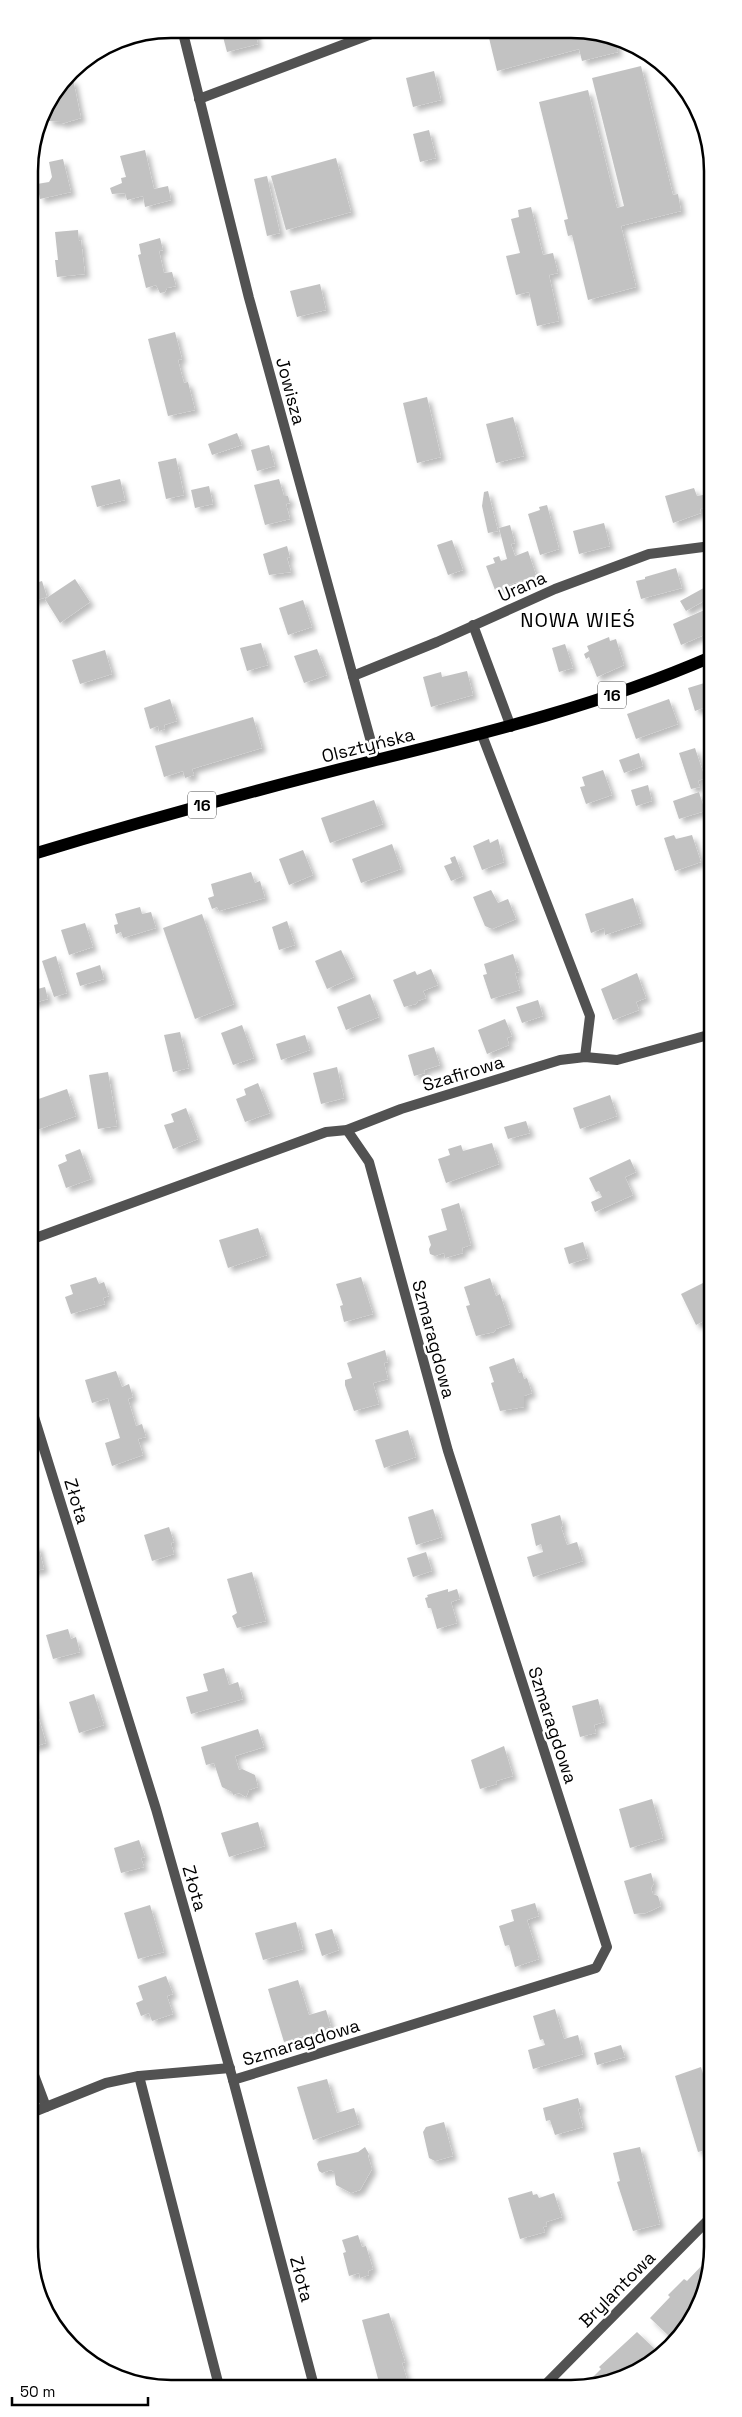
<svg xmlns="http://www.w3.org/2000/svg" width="742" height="2417" viewBox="0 0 742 2417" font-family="'Space Grotesk',sans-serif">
  <defs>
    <filter id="shadow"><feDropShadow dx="4.5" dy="4.5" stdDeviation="2.5" flood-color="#0004"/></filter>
  </defs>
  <rect width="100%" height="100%" fill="#fff"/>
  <g fill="#c2c2c2" filter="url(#shadow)">
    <path d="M 221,29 L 254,29 L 258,44 L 227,52 Z"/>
    <path d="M 515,31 L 599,32 L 615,40 L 618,52 L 582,61 L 579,49 L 497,71 L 489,38 Z"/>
    <path d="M 641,66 L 673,195 L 678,194 L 681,211 L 621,226 L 636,287 L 588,300 L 572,235 L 568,236 L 564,220 L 568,219 L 539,102 L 588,90 L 617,208 L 624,206 L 592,78 Z"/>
    <path d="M 434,71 L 441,100 L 413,107 L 406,78 Z"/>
    <path d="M 73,79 L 81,118 L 61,124 L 61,122 L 49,121 L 45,109 L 64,80 Z"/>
    <path d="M 429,130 L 436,158 L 420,162 L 413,134 Z"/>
    <path d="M 145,150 L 154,189 L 168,186 L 171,200 L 145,207 L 143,196 L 127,200 L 125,193 L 112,194 L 110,188 L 122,183 L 121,178 L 126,177 L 120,156 Z"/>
    <path d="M 336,158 L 351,212 L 286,230 L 271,176 Z"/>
    <path d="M 63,159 L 71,192 L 40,199 L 37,184 L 49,182 L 52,177 L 49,162 Z"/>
    <path d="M 267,176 L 280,233 L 267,236 L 254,179 Z"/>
    <path d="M 531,207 L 543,255 L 553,253 L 558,273 L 549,275 L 559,321 L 537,326 L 529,292 L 516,295 L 506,256 L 520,253 L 511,219 L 519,217 L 518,210 Z"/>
    <path d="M 78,230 L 79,241 L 81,240 L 85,274 L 57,277 L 55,260 L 58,260 L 55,232 Z"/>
    <path d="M 160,238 L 163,250 L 159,251 L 164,273 L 172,272 L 176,286 L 167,288 L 165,292 L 160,293 L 156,285 L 146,288 L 138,255 L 141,254 L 139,244 Z"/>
    <path d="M 320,284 L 326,310 L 297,317 L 290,291 Z"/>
    <path d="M 175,332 L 182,359 L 178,360 L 181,372 L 184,383 L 188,382 L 195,410 L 168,416 L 148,339 Z"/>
    <path d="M 427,397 L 441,457 L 417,463 L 403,403 Z"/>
    <path d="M 513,417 L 524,456 L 496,463 L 486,424 Z"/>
    <path d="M 237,433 L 242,445 L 212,455 L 208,444 Z"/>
    <path d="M 269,445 L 275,466 L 257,471 L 251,450 Z"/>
    <path d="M 176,458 L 184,495 L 166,499 L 158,462 Z"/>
    <path d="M 120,479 L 125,500 L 97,507 L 91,486 Z"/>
    <path d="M 279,479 L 284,496 L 288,496 L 290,503 L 286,504 L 290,519 L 265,525 L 254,485 Z"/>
    <path d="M 209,486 L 213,504 L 195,508 L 191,490 Z"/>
    <path d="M 694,488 L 697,496 L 703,495 L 706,508 L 700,509 L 701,513 L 673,523 L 665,496 Z"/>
    <path d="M 488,491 L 498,531 L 488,533 L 482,506 L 484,492 Z"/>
    <path d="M 547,505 L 559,549 L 540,555 L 528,514 L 540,510 L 539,507 Z"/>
    <path d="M 604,523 L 610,546 L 579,554 L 573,531 Z"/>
    <path d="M 510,525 L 515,543 L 511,544 L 515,556 L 528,551 L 536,575 L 495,590 L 486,566 L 495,563 L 493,558 L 499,556 L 501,561 L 507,559 L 499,528 Z"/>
    <path d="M 452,540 L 463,570 L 448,575 L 437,545 Z"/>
    <path d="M 287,546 L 290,557 L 287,558 L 291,572 L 269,575 L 263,554 Z"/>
    <path d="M 676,568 L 682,588 L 641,599 L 636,581 L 645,579 L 645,577 Z"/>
    <path d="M 75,579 L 90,602 L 60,623 L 45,599 Z"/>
    <path d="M 42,581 L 47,597 L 30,602 L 30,585 Z"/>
    <path d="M 711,584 L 711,597 L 686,611 L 680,601 Z"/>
    <path d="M 303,600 L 312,627 L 288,635 L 279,608 Z"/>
    <path d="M 711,607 L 711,632 L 681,645 L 673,624 Z"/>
    <path d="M 609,637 L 610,641 L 616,639 L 624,665 L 597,677 L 589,657 L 586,659 L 584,654 L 589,651 L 587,646 Z"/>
    <path d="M 261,643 L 268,665 L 247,671 L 240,648 Z"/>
    <path d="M 565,644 L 573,668 L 559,672 L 552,648 Z"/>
    <path d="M 317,649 L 327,675 L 304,683 L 294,656 Z"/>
    <path d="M 105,650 L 112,674 L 80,684 L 72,660 Z"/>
    <path d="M 467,671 L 473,695 L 431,707 L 423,677 L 441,672 L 442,677 Z"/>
    <path d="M 711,681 L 711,705 L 695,711 L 688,688 Z"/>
    <path d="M 170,699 L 177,721 L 164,725 L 165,729 L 159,731 L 158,726 L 150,729 L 144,708 Z"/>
    <path d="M 669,699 L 678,724 L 636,739 L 627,714 Z"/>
    <path d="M 253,717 L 262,748 L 192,769 L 194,775 L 185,778 L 183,771 L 164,777 L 155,746 Z"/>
    <path d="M 695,748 L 705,778 L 698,781 L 700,787 L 691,789 L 679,753 Z"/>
    <path d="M 639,753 L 643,766 L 624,773 L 619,760 Z"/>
    <path d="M 603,770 L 612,795 L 586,804 L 580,787 L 585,786 L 582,777 Z"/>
    <path d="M 648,785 L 652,801 L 636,806 L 631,790 Z"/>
    <path d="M 699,792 L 705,811 L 679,819 L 673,801 Z"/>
    <path d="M 374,800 L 383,824 L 330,843 L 321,818 Z"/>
    <path d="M 674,835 L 676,839 L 692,835 L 701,862 L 675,871 L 664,838 Z"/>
    <path d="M 489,839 L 490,843 L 498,839 L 504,862 L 482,870 L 473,846 Z"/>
    <path d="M 392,844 L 401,869 L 361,883 L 352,859 Z"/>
    <path d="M 303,850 L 313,875 L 289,885 L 279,859 Z"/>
    <path d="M 455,856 L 463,876 L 451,881 L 444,866 L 452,863 L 450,858 Z"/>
    <path d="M 251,872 L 255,883 L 260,881 L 265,898 L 219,911 L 217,907 L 212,909 L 208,898 L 214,896 L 211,884 Z"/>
    <path d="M 491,890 L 498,903 L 508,899 L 516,919 L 492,929 L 485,926 L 473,897 Z"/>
    <path d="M 633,898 L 641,923 L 605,935 L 604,928 L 591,933 L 585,914 Z"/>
    <path d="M 140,907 L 142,914 L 151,912 L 156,928 L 123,938 L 121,932 L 116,934 L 114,925 L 118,924 L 115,914 Z"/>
    <path d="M 202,914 L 234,1004 L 195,1019 L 163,928 Z"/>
    <path d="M 287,921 L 295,945 L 279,950 L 272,927 Z"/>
    <path d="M 85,923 L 93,947 L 69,955 L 61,930 Z"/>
    <path d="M 341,950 L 354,977 L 327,989 L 315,961 Z"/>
    <path d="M 513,954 L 519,972 L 515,973 L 520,990 L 491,999 L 483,975 L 487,974 L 484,964 Z"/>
    <path d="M 56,956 L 67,993 L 54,997 L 42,961 Z"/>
    <path d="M 100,965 L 104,979 L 80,986 L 76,973 Z"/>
    <path d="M 431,969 L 438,985 L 423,991 L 426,998 L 418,1001 L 416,1004 L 404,1007 L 393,980 L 415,971 L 417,975 Z"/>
    <path d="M 637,973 L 646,998 L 636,1002 L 639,1010 L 613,1020 L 601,989 Z"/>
    <path d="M 45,987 L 48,999 L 30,1004 L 30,991 Z"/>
    <path d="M 370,994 L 379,1017 L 346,1030 L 337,1007 Z"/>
    <path d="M 538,1000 L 543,1016 L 522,1023 L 516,1007 Z"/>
    <path d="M 505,1019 L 512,1036 L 507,1038 L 509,1045 L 487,1054 L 478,1030 Z"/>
    <path d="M 242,1025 L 254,1058 L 233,1065 L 221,1033 Z"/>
    <path d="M 180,1032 L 189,1068 L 173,1072 L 164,1035 Z"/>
    <path d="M 305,1035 L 310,1050 L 281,1060 L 276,1044 Z"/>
    <path d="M 434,1047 L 440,1065 L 424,1070 L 425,1073 L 414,1076 L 408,1055 Z"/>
    <path d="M 337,1067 L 344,1098 L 321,1104 L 313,1073 Z"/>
    <path d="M 108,1072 L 117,1126 L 98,1129 L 89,1075 Z"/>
    <path d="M 258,1083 L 270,1113 L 245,1122 L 236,1099 L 246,1095 L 244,1089 Z"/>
    <path d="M 67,1089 L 76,1116 L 37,1130 L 30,1111 L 30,1102 Z"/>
    <path d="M 610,1095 L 617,1116 L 580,1129 L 573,1108 Z"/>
    <path d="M 186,1108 L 198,1139 L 173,1149 L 164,1125 L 174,1122 L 171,1114 Z"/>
    <path d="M 526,1121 L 530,1133 L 508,1139 L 504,1127 Z"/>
    <path d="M 492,1143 L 499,1164 L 446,1183 L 438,1159 L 450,1155 L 448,1149 L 461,1145 L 463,1151 Z"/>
    <path d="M 80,1149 L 91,1179 L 66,1188 L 58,1165 L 67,1161 L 65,1155 Z"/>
    <path d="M 630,1159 L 636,1172 L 625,1177 L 633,1195 L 595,1212 L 591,1202 L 602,1197 L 599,1191 L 596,1192 L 589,1178 Z"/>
    <path d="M 459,1203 L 471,1245 L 462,1248 L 463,1253 L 445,1258 L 444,1253 L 435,1256 L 430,1254 L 429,1249 L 431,1245 L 428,1236 L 447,1230 L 441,1209 Z"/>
    <path d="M 258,1228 L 267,1255 L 228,1268 L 219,1240 Z"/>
    <path d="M 583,1242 L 588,1258 L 569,1264 L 564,1248 Z"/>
    <path d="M 96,1277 L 99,1284 L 104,1282 L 109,1296 L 103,1298 L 105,1304 L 71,1314 L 65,1297 L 73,1294 L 70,1285 Z"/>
    <path d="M 361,1277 L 373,1314 L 344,1322 L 340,1306 L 343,1305 L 336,1284 Z"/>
    <path d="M 490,1278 L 496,1296 L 500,1294 L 510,1324 L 496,1329 L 494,1332 L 476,1336 L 466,1306 L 470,1305 L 464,1287 Z"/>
    <path d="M 707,1281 L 712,1290 L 712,1317 L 696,1325 L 681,1294 Z"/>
    <path d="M 385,1350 L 388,1362 L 384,1363 L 388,1379 L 373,1383 L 379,1404 L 354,1411 L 345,1385 L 345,1380 L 352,1378 L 347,1363 Z"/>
    <path d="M 514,1358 L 519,1373 L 522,1372 L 524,1379 L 527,1378 L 532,1393 L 524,1396 L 524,1407 L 500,1411 L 491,1383 L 494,1382 L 489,1367 Z"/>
    <path d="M 116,1371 L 122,1387 L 129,1384 L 133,1397 L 128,1399 L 136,1426 L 142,1424 L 146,1437 L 138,1439 L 143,1455 L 112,1466 L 105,1443 L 120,1438 L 108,1398 L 92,1403 L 85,1380 Z"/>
    <path d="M 408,1430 L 416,1457 L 384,1468 L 375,1440 Z"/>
    <path d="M 433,1509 L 442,1537 L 416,1545 L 408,1517 Z"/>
    <path d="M 560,1515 L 563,1526 L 561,1527 L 567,1545 L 577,1542 L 583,1561 L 533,1577 L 527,1557 L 543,1552 L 541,1544 L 536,1546 L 531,1524 Z"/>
    <path d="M 169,1527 L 174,1542 L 171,1543 L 174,1554 L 152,1561 L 144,1535 Z"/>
    <path d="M 38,1545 L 44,1569 L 31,1572 L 31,1547 Z"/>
    <path d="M 426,1552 L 432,1571 L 413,1577 L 407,1558 Z"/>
    <path d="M 252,1572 L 266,1621 L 237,1628 L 232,1616 L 237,1613 L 227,1579 Z"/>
    <path d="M 448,1589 L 448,1592 L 457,1589 L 460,1599 L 451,1602 L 457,1623 L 437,1629 L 431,1608 L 428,1608 L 425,1598 L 428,1597 L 427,1595 Z"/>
    <path d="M 68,1629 L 71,1639 L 76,1637 L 80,1652 L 53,1659 L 46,1635 Z"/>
    <path d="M 224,1668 L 229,1685 L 238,1682 L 243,1699 L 191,1714 L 186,1697 L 208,1691 L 203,1674 Z"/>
    <path d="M 94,1694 L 104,1725 L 79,1733 L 69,1702 Z"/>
    <path d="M 33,1699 L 46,1743 L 31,1748 L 31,1700 Z"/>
    <path d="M 598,1699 L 604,1722 L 594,1725 L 596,1733 L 580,1737 L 572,1706 Z"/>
    <path d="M 258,1729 L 264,1747 L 235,1756 L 239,1770 L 242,1769 L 255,1775 L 258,1787 L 249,1790 L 246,1797 L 239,1793 L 233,1795 L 232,1792 L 222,1787 L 214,1763 L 206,1765 L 201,1747 Z"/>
    <path d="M 504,1746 L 513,1776 L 496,1781 L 497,1784 L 480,1789 L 471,1760 Z"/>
    <path d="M 652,1799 L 663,1838 L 630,1848 L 619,1809 Z"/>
    <path d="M 258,1822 L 265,1846 L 229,1857 L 221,1833 Z"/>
    <path d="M 139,1840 L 145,1857 L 141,1858 L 144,1867 L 121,1873 L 114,1848 Z"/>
    <path d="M 651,1873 L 654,1883 L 651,1888 L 653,1894 L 658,1896 L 661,1906 L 646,1913 L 634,1914 L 624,1881 Z"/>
    <path d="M 535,1903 L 539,1916 L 527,1920 L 539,1959 L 515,1967 L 509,1945 L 505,1946 L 499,1926 L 514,1921 L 511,1910 Z"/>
    <path d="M 150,1905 L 164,1952 L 138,1959 L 124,1913 Z"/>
    <path d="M 296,1922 L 303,1949 L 263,1960 L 255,1933 Z"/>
    <path d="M 332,1929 L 339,1950 L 322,1956 L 315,1934 Z"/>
    <path d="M 166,1976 L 173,1994 L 167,1996 L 173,2014 L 152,2021 L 149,2013 L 141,2016 L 136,2003 L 143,2000 L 138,1986 Z"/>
    <path d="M 298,1980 L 309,2015 L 326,2010 L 331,2026 L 284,2042 L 268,1989 Z"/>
    <path d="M 555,2009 L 564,2039 L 578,2035 L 583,2054 L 533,2069 L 528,2050 L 545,2045 L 543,2039 L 540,2040 L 533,2016 Z"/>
    <path d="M 621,2045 L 625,2057 L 597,2065 L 594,2053 Z"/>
    <path d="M 701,2067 L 709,2095 L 712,2094 L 713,2096 L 713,2148 L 698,2152 L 675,2076 Z"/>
    <path d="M 327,2079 L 337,2113 L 354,2108 L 359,2124 L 313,2140 L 297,2087 Z"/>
    <path d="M 578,2098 L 581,2108 L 578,2109 L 583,2127 L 555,2135 L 550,2120 L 546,2121 L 543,2108 Z"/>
    <path d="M 444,2122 L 453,2156 L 435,2161 L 429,2158 L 423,2132 L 426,2127 Z"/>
    <path d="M 365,2147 L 369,2154 L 368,2156 L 372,2169 L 360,2190 L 351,2193 L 336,2185 L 334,2172 L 331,2170 L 322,2173 L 319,2171 L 317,2164 L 319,2161 L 358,2152 Z"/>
    <path d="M 640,2147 L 660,2224 L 633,2231 L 617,2182 L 620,2181 L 613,2153 Z"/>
    <path d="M 532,2191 L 533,2195 L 537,2194 L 539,2198 L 554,2193 L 562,2217 L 546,2222 L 547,2226 L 543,2227 L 545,2232 L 520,2239 L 508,2198 Z"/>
    <path d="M 358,2235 L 362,2247 L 366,2246 L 373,2269 L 368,2271 L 369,2275 L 360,2278 L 359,2273 L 349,2276 L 343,2253 L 346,2252 L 342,2240 Z"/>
    <path d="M 707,2260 L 711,2264 L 703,2300 L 697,2309 L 670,2337 L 650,2318 L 670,2297 L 668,2295 L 684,2279 L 687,2281 Z"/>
    <path d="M 389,2313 L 405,2362 L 402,2363 L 409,2386 L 380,2386 L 362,2320 Z"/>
    <path d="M 637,2332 L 657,2351 L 637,2371 L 599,2386 L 584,2386 L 601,2369 L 599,2367 Z"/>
  </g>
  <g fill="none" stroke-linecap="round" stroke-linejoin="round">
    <g stroke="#525252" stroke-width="10">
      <path d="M 199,99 L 382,30"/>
      <path d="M 473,625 L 511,727"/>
      <path d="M 353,676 L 437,642 L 555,589 L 649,554 L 711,546"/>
      <path d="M 482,735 L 590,1016 L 585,1057"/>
      <path d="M 30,1240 L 326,1132 L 347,1130 L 401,1109 L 560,1060 L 585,1057 L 617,1060 L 712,1034"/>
      <path d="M 30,1404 L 156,1809 L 233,2080 L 314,2386"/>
      <path d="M 31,2067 L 46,2107"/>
      <path d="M 139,2076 L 219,2386"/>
      <path d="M 233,2080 L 596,1968 L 607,1947 L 448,1451 L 369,1162 L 347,1130"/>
      <path d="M 31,2113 L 106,2083 L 139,2076 L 230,2068"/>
      <path d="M 544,2386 L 713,2215"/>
    </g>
    <path stroke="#525252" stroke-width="10" d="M 182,29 L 249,298 L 376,760"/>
    <path stroke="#000" stroke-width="12" d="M 30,855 C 145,820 260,789 376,760 C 490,732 603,704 711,657"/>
  </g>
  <g text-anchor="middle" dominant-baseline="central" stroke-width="5" stroke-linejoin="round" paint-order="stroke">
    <g fill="#fff" stroke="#4c4c4c" stroke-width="1">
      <rect x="598" y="681.5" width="28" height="27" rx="4"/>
      <rect x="188" y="791.5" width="28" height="27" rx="4"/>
    </g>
    <g font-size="16" font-weight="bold" fill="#000">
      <text x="612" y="695">16</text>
      <text x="202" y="805">16</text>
    </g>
    <g font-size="18" fill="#000" stroke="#fff">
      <text transform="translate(291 391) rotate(75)">Jowisza</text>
      <text transform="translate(522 586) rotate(-24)">Urana</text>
      <text transform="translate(368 745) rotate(-14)">Olsztyńska</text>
      <text transform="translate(463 1073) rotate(-17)">Szafirowa</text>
      <text transform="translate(434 1339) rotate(75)">Szmaragdowa</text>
      <text transform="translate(77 1501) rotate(73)">Złota</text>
      <text transform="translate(553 1725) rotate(72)">Szmaragdowa</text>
      <text transform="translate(195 1888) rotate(74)">Złota</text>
      <text transform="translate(301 2042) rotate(-17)">Szmaragdowa</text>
      <text transform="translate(302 2279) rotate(75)">Złota</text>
      <text transform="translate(617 2289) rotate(-45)">Brylantowa</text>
    </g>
    <g font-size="20" letter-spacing="1" fill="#000" stroke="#fff">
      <text x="578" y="620">NOWA WIEŚ</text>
    </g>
  </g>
  <path d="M0 0H742V2417H0ZM171 38H571A133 133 0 0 1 704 171V2247A133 133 0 0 1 571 2380H171A133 133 0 0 1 38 2247V171A133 133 0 0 1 171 38Z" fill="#fff" fill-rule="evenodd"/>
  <path fill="none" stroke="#000" stroke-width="2.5" d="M171 38H571A133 133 0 0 1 704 171V2247A133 133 0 0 1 571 2380H171A133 133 0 0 1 38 2247V171A133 133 0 0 1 171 38Z"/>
  <path d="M12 2397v8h136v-8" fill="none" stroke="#000000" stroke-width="2.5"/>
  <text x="20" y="2397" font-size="15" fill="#000000" stroke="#ffffff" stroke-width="4" paint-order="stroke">50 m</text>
</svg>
